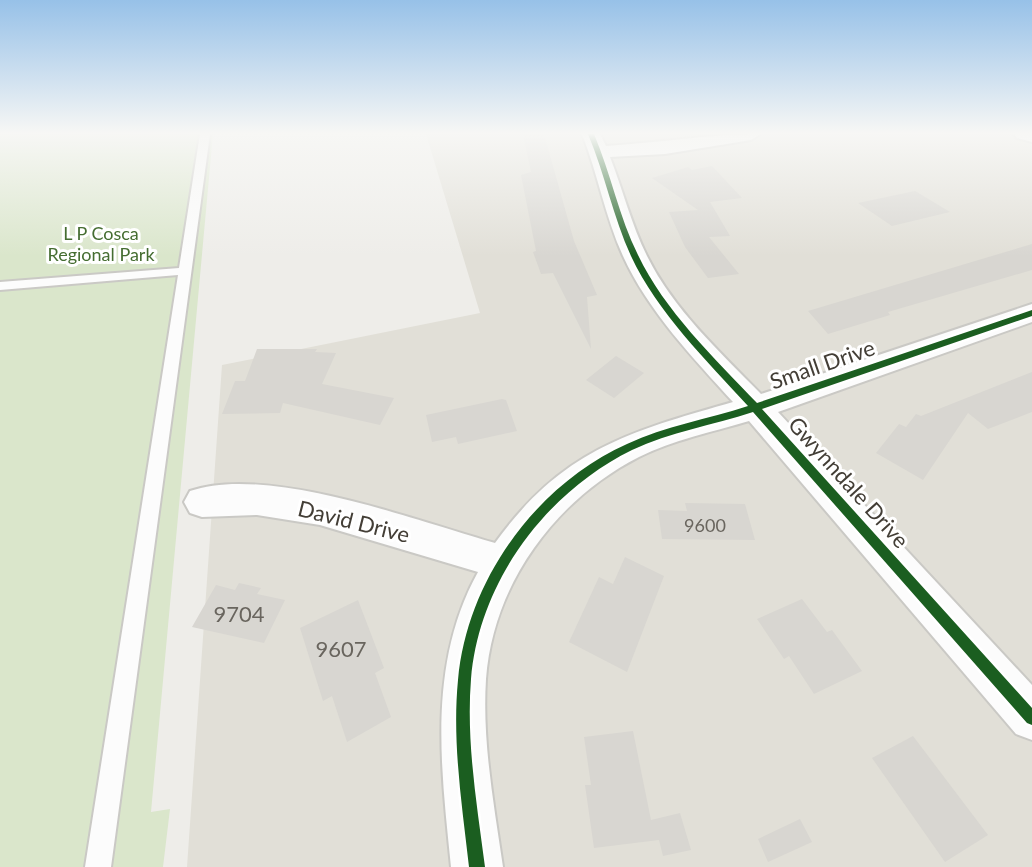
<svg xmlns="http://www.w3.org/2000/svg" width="1032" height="867" viewBox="0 0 1032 867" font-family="Lato,sans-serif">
  <rect width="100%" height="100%" fill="#eeede9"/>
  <path fill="#e1dfd7" d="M 426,134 L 1032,134 L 1032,867 L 187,867 L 222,365 L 480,313 Z"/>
  <path fill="#dae6cb" d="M 0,134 L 213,134 L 151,812 L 170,809 L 163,867 L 0,867 Z"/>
  <g fill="#d8d6d1">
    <path d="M 523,134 L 544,134 L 574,241 L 597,295 L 587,297 L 591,349 L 553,273 L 541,274 L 533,252 L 536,251 L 521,175 L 531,172 Z"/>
    <path d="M 712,166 L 742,198 L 710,202 L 730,236 L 709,237 L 739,274 L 708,278 L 685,247 L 669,212 L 698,210 L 652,178 L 688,167 L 692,170 Z"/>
    <path d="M 915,191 L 950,212 L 892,226 L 858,203 Z"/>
    <path d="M 1032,244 L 1032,270 L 888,312 L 890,315 L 828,334 L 808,311 Z"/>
    <path d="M 257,349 L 317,349 L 315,352 L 336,353 L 322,384 L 394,398 L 380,425 L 283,403 L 280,413 L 222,414 L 235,381 L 245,381 Z"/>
    <path d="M 616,356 L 644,373 L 614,398 L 586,380 Z"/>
    <path d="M 1032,372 L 1032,412 L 988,429 L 968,413 L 923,480 L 876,453 L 899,424 L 906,427 L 916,414 L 921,416 Z"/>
    <path d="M 502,399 L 506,400 L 517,431 L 458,444 L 456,437 L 432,442 L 426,415 Z"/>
    <path d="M 685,503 L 745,504 L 755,540 L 662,539 L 658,510 L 687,511 Z"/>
    <path d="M 625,557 L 664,576 L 627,672 L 569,642 L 599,577 L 613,584 Z"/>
    <path d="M 239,583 L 261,588 L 257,594 L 285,600 L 264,643 L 192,627 L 216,585 L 235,590 Z"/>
    <path d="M 802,599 L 827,632 L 832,630 L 862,671 L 814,694 L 789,656 L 784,659 L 757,619 Z"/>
    <path d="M 358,600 L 384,668 L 375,673 L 391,717 L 347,742 L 332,696 L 323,701 L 300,628 Z"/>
    <path d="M 633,731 L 651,820 L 680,813 L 691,850 L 663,856 L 659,840 L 594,848 L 585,785 L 591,785 L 584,737 Z"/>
    <path d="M 913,736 L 988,835 L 945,862 L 872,758 Z"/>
    <path d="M 800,819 L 812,842 L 768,862 L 758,839 Z"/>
  </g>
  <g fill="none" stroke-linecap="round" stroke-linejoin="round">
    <defs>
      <path id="service" d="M 200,134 L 210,134 L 111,867 L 85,867 L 178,275 L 0,290 L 0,282 L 179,268 Z"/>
      <g id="minor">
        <path d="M 582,134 L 600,134 L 606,146 C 657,143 708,134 760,134 L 751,140 L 665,154 L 610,157 C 623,190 631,224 647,256 C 673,309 720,352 761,394 L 1032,304 L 1032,322 L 778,412 L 1032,685 L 1032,740 L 1016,734 L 749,421 C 712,432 673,440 639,457 C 555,500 493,584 486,679 C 482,741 494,805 503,867 L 451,867 C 441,767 427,664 478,572 L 320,525 L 257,515 L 202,517 L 190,513 L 184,502 L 190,491 C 266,464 417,521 495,543 C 562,450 628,432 733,402 C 693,358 648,311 623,256 C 605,217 598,174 582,134 Z"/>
        <path d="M 1014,134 L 1032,134 L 1032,142 L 1017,138 Z"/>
      </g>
    </defs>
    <use href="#service" stroke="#cac9c5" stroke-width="4"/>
    <use href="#minor" stroke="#cac9c5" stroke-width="4"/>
    <use href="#service" fill="#fcfcfc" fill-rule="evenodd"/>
    <use href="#minor" fill="#fcfcfc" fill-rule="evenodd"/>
    <defs>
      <path id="cycleway" d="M 588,134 L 594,134 C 611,174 619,217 638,255 C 664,310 715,359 757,403 L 1032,310 L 1032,316 L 762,409 L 1032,708 L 1032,725 L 1027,723 L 753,412 C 713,425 670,432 632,450 C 545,493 479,582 471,679 C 466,742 477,805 485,867 L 469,867 C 462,805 452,742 458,680 C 467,580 536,485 627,444 C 665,426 708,419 748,406 C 707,361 657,312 631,256 C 613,217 605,174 588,134 Z"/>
    </defs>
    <use href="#cycleway" stroke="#fff" stroke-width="5"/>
    <use href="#cycleway" fill="#1b5e20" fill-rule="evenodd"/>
  </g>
  <linearGradient id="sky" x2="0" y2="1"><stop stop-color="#97c1e8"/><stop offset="0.52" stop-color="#f7f7f5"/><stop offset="1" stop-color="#f7f7f5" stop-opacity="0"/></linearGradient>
  <rect width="1032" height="256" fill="url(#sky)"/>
  <g text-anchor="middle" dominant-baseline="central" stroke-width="6" stroke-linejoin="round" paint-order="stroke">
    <g font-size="18" fill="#456d31" stroke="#fff">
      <text x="101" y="233">L P Cosca<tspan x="101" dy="21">Regional Park</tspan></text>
    </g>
    <g font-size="18" fill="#69655e">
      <text x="705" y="525">9600</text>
    </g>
    <g font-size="22" fill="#433e36" stroke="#fff">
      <text transform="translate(822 364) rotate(-19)">Small Drive</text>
      <text transform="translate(849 482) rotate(48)">Gwynndale Drive</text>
      <text transform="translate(354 521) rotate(14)">David Drive</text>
    </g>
    <g font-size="22" fill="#69655e">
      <text x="239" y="613">9704</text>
      <text x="341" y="648">9607</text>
    </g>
  </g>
</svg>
